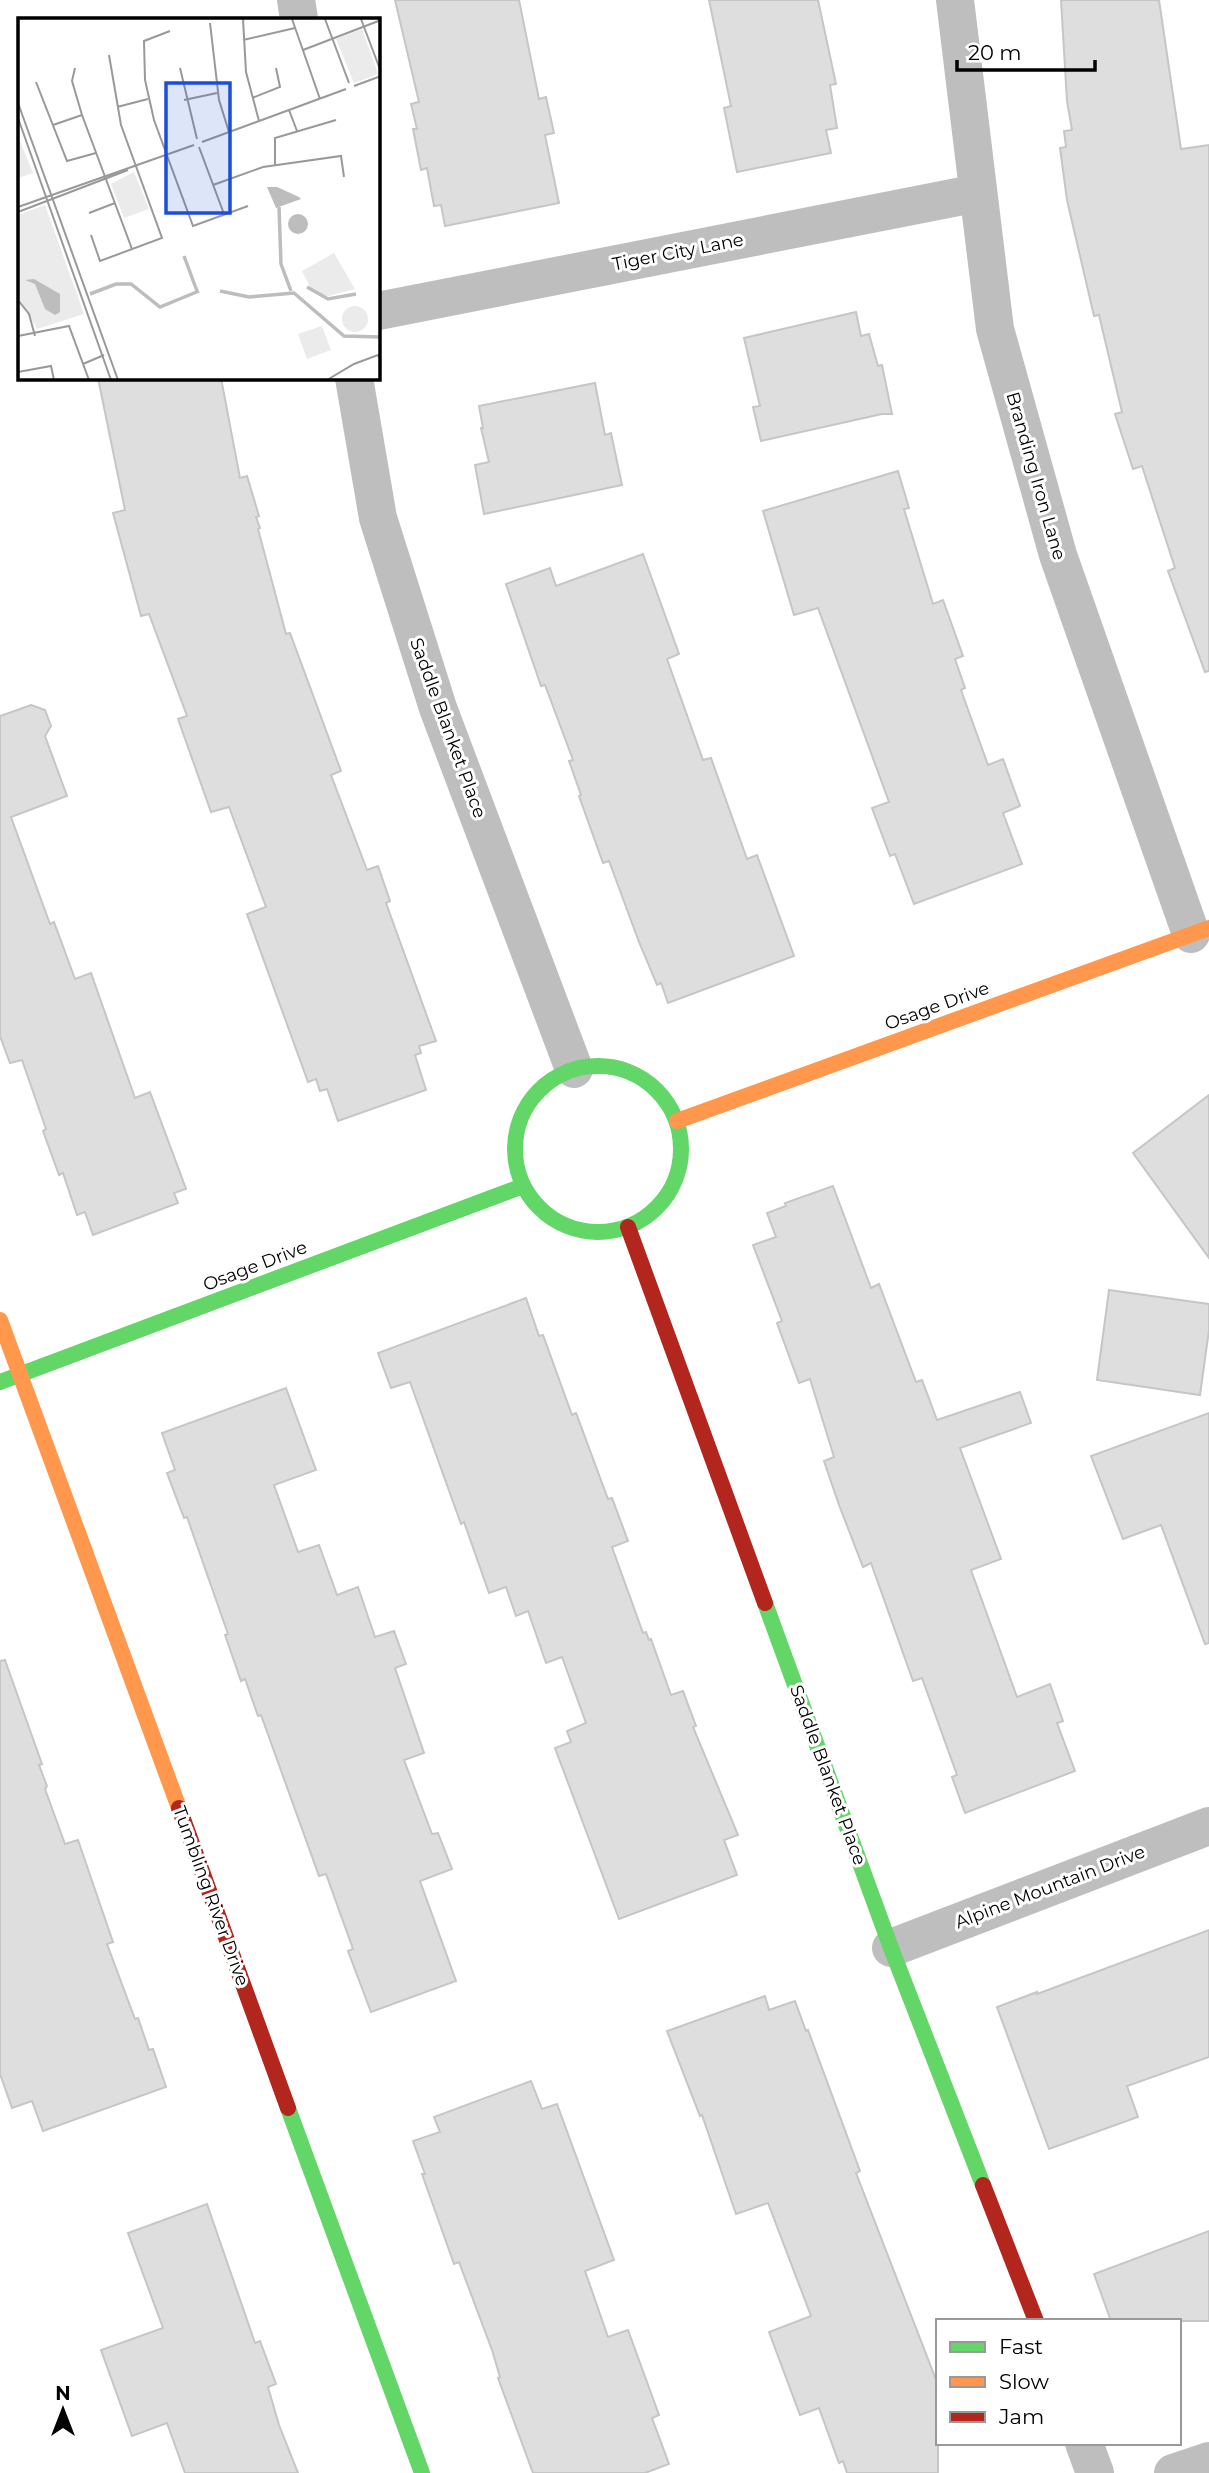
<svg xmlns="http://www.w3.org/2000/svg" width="1209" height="2473" viewBox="0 0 1209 2473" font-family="Montserrat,sans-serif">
  <rect width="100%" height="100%" fill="#fff"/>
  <g fill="#dedede" stroke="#c6c6c6" stroke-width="2">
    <path d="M 395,0 L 519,0 L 539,99 L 546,97 L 554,133 L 545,135 L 559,203 L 445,226 L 441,205 L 434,206 L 427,168 L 421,170 L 413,129 L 417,129 L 411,104 L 419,102 Z"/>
    <path d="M 709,0 L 818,0 L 836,84 L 830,85 L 837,128 L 826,130 L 831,153 L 737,172 L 724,108 L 731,106 Z"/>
    <path d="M 1061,0 L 1159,0 L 1181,149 L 1209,145 L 1209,671 L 1205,672 L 1168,571 L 1175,568 L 1142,466 L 1133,469 L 1115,414 L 1122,412 L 1099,315 L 1094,316 L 1067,200 L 1060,148 L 1066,147 L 1064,131 L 1072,130 L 1067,101 Z"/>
    <path d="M 856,312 L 861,336 L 869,334 L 878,366 L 882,365 L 892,414 L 882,414 L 761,441 L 753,407 L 760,406 L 744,338 Z"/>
    <path d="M 98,378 L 221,378 L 240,478 L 247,476 L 259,516 L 256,517 L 260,528 L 258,529 L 286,634 L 290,633 L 341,771 L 331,775 L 367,870 L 378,866 L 390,901 L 386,903 L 436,1041 L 419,1046 L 421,1053 L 415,1055 L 426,1090 L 338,1121 L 327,1089 L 320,1091 L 316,1079 L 308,1082 L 247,914 L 266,907 L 229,807 L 211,812 L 178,719 L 187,716 L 149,614 L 141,616 L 113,513 L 125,510 Z"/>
    <path d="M 595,383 L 605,435 L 611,433 L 622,485 L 484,514 L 475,465 L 489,462 L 481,428 L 483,428 L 479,406 Z"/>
    <path d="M 898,471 L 909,508 L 904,509 L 933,604 L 943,600 L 963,656 L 955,659 L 965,688 L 961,690 L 988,765 L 1003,759 L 1020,806 L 1003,813 L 1022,864 L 914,904 L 895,854 L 890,856 L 872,808 L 889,802 L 818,608 L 794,615 L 763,511 Z"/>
    <path d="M 643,554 L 679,654 L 667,659 L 703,760 L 711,758 L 747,859 L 757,855 L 794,956 L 668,1003 L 661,983 L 657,985 L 639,942 L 609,861 L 603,863 L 579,796 L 581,795 L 569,761 L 573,760 L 545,685 L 541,686 L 506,584 L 550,568 L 556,586 Z"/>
    <path d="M 31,705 L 45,710 L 51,726 L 45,736 L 67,796 L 11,817 L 50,924 L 54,922 L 75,979 L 91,973 L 135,1098 L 150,1092 L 186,1189 L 174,1193 L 178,1203 L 93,1235 L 85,1212 L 77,1215 L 63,1173 L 59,1175 L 43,1131 L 46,1129 L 22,1060 L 10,1063 L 0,1036 L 0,716 Z"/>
    <path d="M 1209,1095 L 1209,1258 L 1133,1153 Z"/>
    <path d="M 833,1186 L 871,1288 L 879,1284 L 916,1382 L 922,1380 L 937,1420 L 1020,1392 L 1031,1423 L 960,1448 L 1001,1559 L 971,1570 L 1017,1697 L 1050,1684 L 1063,1721 L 1057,1723 L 1075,1771 L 965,1813 L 952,1777 L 957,1775 L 922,1678 L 913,1681 L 871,1563 L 863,1567 L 839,1505 L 824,1461 L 834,1457 L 810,1379 L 799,1383 L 777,1323 L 782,1321 L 753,1245 L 776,1237 L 767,1213 L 786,1206 L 785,1203 Z"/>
    <path d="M 1109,1290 L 1209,1304 L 1209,1330 L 1200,1395 L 1097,1380 Z"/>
    <path d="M 526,1298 L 539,1336 L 543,1335 L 572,1415 L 576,1413 L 608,1499 L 612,1498 L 628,1541 L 612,1547 L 643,1633 L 646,1632 L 649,1640 L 651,1639 L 671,1695 L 683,1691 L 696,1726 L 693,1727 L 738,1835 L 724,1840 L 737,1875 L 619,1919 L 555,1748 L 571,1742 L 567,1731 L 586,1723 L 562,1657 L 546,1663 L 528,1611 L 516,1616 L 506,1587 L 489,1593 L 464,1522 L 461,1524 L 410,1382 L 391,1388 L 378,1353 Z"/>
    <path d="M 286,1388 L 316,1470 L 274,1485 L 298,1552 L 319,1545 L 337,1595 L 358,1587 L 375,1637 L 394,1631 L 406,1664 L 395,1668 L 424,1753 L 404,1760 L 432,1834 L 438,1833 L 452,1869 L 420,1881 L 456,1981 L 371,2012 L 348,1951 L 353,1949 L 326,1874 L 319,1876 L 261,1715 L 258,1716 L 245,1679 L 241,1681 L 225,1635 L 228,1634 L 187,1517 L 184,1518 L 167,1473 L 175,1470 L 162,1433 Z"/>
    <path d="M 1209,1413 L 1209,1643 L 1205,1644 L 1161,1525 L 1123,1539 L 1091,1456 Z"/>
    <path d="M 5,1660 L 42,1764 L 39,1765 L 47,1786 L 45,1789 L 65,1844 L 78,1840 L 113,1942 L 107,1944 L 135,2019 L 138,2018 L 149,2050 L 153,2049 L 166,2087 L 43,2131 L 32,2101 L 12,2108 L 0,2074 L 0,1661 Z"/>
    <path d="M 1209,1930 L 1209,2057 L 1127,2086 L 1138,2117 L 1049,2149 L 997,2007 L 1037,1992 L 1037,1994 Z"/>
    <path d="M 765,1996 L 769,2010 L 795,2001 L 806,2031 L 808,2030 L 860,2171 L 856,2173 L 938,2385 L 938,2473 L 847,2473 L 843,2461 L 839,2463 L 819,2408 L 800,2415 L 769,2332 L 811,2316 L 768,2203 L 736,2214 L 702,2115 L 700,2116 L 667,2031 Z"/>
    <path d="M 531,2081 L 542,2109 L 557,2104 L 614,2260 L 585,2271 L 608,2337 L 628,2330 L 659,2415 L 652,2418 L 669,2464 L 645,2473 L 533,2473 L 498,2378 L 500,2377 L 492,2350 L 459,2262 L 454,2264 L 422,2174 L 425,2174 L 413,2141 L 440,2132 L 434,2117 Z"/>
    <path d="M 207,2204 L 255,2343 L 260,2341 L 276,2384 L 268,2387 L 279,2425 L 298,2473 L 185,2473 L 167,2423 L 132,2436 L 101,2350 L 163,2328 L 128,2233 Z"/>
    <path d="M 1209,2231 L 1209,2321 L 1111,2321 L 1094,2274 Z"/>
  </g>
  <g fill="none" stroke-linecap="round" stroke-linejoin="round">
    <g stroke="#bebebe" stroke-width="38">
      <path d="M 296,0 L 299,19"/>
      <path d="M 955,0 L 995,329 L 1058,555 L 1191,934"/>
      <path d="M 378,311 L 978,193"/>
      <path d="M 354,378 L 378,518 L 438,708 L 574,1069"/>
      <path d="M 891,1948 L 1209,1826"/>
      <path d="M 1084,2443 L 1095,2473"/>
      <path d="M 1173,2473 L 1209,2461"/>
    </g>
    <g stroke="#63d668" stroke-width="16">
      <circle cx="598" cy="1149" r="83"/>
      <path d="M 0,1382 L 523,1186"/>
      <path d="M 765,1603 L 891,1948 L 983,2185"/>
      <path d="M 288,2108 L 422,2473"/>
    </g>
    <g stroke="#ff974d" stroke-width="16">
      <path d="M 677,1121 L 1209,928"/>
      <path d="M 0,1320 L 179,1808"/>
    </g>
    <g stroke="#b3261e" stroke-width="16">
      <path d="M 628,1227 L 765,1603"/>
      <path d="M 179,1808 L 288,2108"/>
      <path d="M 983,2185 L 1036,2321"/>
    </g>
  </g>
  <g text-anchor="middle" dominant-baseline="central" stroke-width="6" stroke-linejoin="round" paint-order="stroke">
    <g font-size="18" fill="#000" stroke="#fff">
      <text transform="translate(678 252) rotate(-11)">Tiger City Lane</text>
      <text transform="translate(1036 476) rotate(74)">Branding Iron Lane</text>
      <text transform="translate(448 728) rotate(70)">Saddle Blanket Place</text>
      <text transform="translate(937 1006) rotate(-20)">Osage Drive</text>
      <text transform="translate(255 1266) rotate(-21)">Osage Drive</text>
      <text transform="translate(828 1775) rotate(70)">Saddle Blanket Place</text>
      <text transform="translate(1050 1887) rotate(-21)">Alpine Mountain Drive</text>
      <text transform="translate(211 1896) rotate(70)">Tumbling River Drive</text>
    </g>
  </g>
  <g transform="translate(18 18)">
    <rect width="362" height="362" fill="#fff"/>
    <path d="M 344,11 L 360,56 L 336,65 L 318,21 ZM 0,118 L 15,155 L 0,160 ZM 116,154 L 131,191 L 106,200 L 93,166 ZM 27,187 L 66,296 L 19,311 L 0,278 L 0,197 ZM 316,235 L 337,271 L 307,279 L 293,271 L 284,253 ZM324 301a13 13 0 1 1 26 0a13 13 0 1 1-26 0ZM 304,308 L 313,332 L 289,341 L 280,316 Z" fill="#ebebeb"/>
    <path d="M 259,169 L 281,179 L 283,181 L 258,190 L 249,169 ZM270 206a10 10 0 1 1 20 0a10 10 0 1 1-20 0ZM 16,261 L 42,276 L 42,294 L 37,297 L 27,291 L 17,266 L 7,262 Z" fill="#bdbdbd"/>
    <path fill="none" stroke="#bdbdbd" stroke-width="3.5" d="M 261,189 L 263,246 L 273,273M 166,238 L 179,273M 289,269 L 310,281 L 338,276M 202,273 L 231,279 L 276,275 L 326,318 L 363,319M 72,276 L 98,266 L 113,266 L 142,289 L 181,273"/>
    <path fill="none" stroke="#999" stroke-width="2" d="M 225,1 L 228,54 L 241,103M 274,1 L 302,81M 307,1 L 331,65M 343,1 L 363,54M 192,5 L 201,82 L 211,114M 152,13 L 126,23 L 127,62 L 136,102 L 175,208 L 230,188M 225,22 L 277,10M 285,32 L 363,2M 57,50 L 54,63 L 64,97 L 114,231M 162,50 L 179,121M 18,64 L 49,143 L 78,135M 336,68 L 363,58M 234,80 L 262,69 L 258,50M 166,82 L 199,75M 0,85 L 100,362M 99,89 L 130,81M 271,92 L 279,113M 0,100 L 93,362M 35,107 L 64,97M 184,124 L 328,71M 181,129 L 206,196M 257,148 L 257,120 L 318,102M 195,167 L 245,149 L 323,138 L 326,159M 0,189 L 176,127M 0,194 L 110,152M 71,195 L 97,185M 73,217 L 82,243 L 144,220 L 103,107 L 91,37M 0,282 L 11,296 L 17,318M 0,318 L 51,308 L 71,362M 65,346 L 86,337M 0,354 L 33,348 L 36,362M 309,362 L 336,346 L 360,337 L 363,343"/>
    <path fill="#1d4ed8" fill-opacity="0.15" stroke="#1d4ed8" stroke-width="3.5" d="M 148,65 L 212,65 L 212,195 L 148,195 Z"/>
    <rect width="362" height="362" fill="none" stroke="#000" stroke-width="3.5"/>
  </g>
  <rect x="936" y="2319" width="245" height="126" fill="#ffffff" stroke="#999999" stroke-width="2"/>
  <rect x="950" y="2342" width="35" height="10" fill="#63d668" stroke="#999999" stroke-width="2"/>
  <text x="999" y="2354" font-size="21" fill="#000000">Fast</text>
  <rect x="950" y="2377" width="35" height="10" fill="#ff974d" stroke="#999999" stroke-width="2"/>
  <text x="999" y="2389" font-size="21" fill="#000000">Slow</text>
  <rect x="950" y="2412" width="35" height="10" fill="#b3261e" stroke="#999999" stroke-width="2"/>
  <text x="999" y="2424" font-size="21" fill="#000000">Jam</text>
  <g transform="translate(63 2410)" stroke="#ffffff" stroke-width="5" paint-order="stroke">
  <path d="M0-5L12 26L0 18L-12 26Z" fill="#000000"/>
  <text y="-10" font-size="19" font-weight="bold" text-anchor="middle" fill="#000000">N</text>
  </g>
  <path d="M957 60v10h138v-10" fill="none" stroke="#000000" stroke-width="3.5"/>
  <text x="968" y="60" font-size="21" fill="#000000" stroke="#ffffff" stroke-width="5" paint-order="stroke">20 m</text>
</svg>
